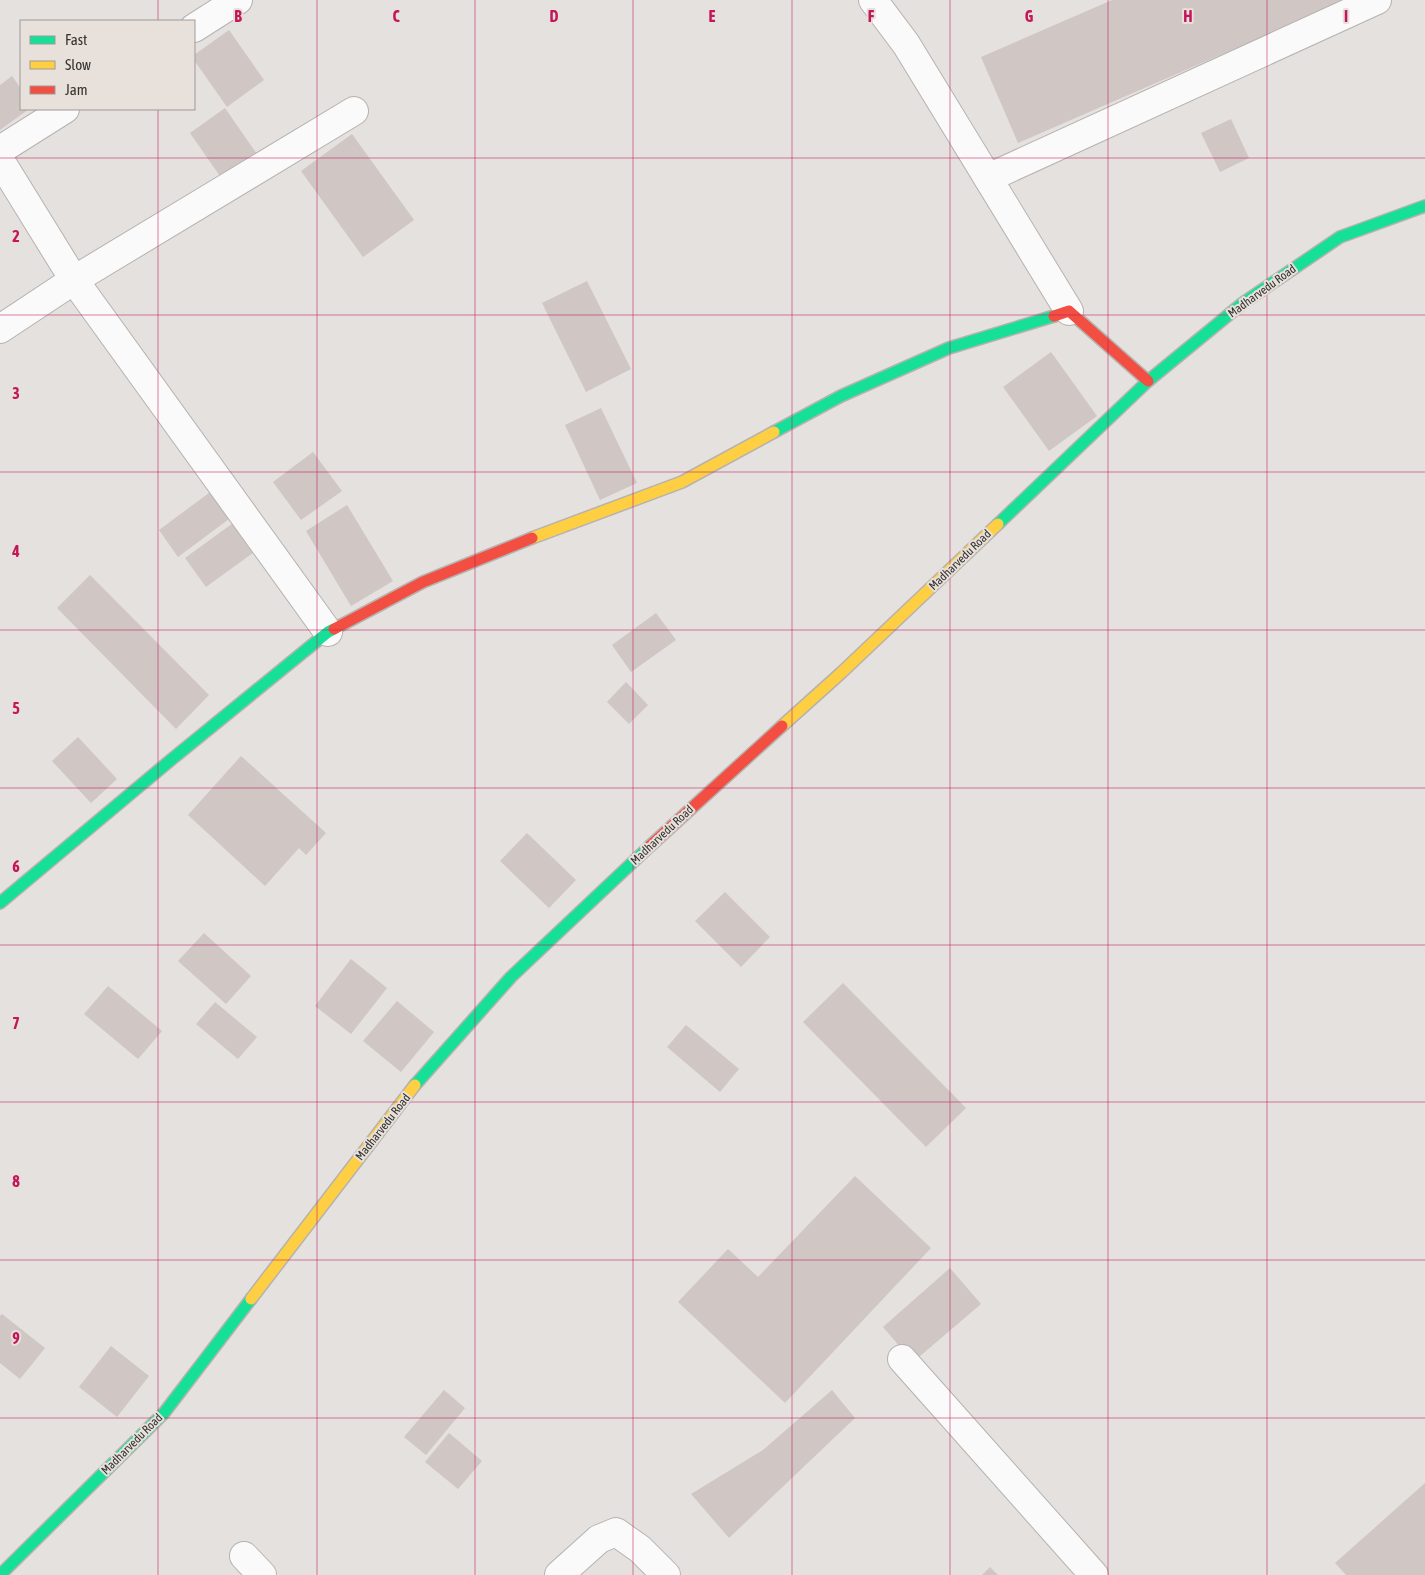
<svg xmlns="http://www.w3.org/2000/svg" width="1425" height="1575" viewBox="0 0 1425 1575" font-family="'Asap Condensed',sans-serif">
  <rect width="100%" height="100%" fill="#e4e1de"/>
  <g fill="#d0c6c4">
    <path d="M 1112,0 L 1347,0 L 1018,143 L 981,57 Z"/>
    <path d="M 229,30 L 264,80 L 227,107 L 194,60 L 194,55 Z"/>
    <path d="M 12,76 L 21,89 L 21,109 L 29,109 L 0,130 L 0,85 Z"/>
    <path d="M 225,108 L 259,157 L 224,182 L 190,133 Z"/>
    <path d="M 1231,119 L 1249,158 L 1220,172 L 1201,133 Z"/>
    <path d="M 352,134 L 414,220 L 363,257 L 301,171 Z"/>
    <path d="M 587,281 L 631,369 L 586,392 L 542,303 Z"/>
    <path d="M 1051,352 L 1097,416 L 1049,451 L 1003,387 Z"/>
    <path d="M 601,408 L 637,483 L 600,500 L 565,425 Z"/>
    <path d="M 313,452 L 342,491 L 301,520 L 273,482 Z"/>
    <path d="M 213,490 L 233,516 L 178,557 L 159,530 Z"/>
    <path d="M 347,505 L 393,581 L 351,606 L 306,531 Z"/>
    <path d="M 240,518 L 261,547 L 206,587 L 185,558 Z"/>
    <path d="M 90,575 L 209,695 L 176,729 L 57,608 Z"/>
    <path d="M 656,613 L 676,640 L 631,672 L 612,645 Z"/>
    <path d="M 626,682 L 648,705 L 629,724 L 607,702 Z"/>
    <path d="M 78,737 L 117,779 L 91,803 L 52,761 Z"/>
    <path d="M 241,756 L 326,833 L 306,855 L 299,848 L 265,886 L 188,815 Z"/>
    <path d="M 527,833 L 576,880 L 549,908 L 500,861 Z"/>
    <path d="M 725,892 L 770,937 L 741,967 L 695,921 Z"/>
    <path d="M 204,933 L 251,976 L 226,1004 L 178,961 Z"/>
    <path d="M 351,959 L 387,988 L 351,1034 L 315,1006 Z"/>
    <path d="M 843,983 L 966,1108 L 926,1147 L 803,1022 Z"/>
    <path d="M 108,986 L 162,1031 L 138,1059 L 84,1014 Z"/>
    <path d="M 397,1001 L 434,1032 L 401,1072 L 363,1041 Z"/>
    <path d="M 215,1002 L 257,1037 L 238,1059 L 196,1024 Z"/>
    <path d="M 686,1025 L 739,1069 L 720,1092 L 667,1047 Z"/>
    <path d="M 855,1176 L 931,1248 L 785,1403 L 678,1302 L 728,1249 L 758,1277 Z"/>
    <path d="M 950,1268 L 981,1304 L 913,1362 L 883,1327 Z"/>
    <path d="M 2,1314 L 45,1348 L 20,1379 L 0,1363 L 0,1316 Z"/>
    <path d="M 111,1346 L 149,1376 L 117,1417 L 79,1387 Z"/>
    <path d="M 444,1390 L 465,1408 L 426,1455 L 404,1437 Z"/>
    <path d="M 832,1390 L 855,1418 L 729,1538 L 691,1494 L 763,1450 Z"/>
    <path d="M 449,1433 L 482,1461 L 458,1489 L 425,1462 Z"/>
    <path d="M 1425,1483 L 1425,1575 L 1346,1575 L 1335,1563 Z"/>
    <path d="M 990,1567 L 998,1575 L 982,1575 Z"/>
  </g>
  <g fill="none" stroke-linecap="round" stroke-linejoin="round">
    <defs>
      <g id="street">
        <path d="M 873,0 L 906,44 L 1069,311"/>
        <path d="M 194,28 L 238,0"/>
        <path d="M 0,150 L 65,109"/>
        <path d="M 0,160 L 74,280 L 328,632"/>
        <path d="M 988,178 L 1377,0"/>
        <path d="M 0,329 L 74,280 L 354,111"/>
        <path d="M 902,1359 L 1094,1575"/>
        <path d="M 244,1556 L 262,1575"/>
        <path d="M 559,1575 L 599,1539 L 616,1532 L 640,1549 L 666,1575"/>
      </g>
      <g id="fast">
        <path d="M 774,432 L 841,396 L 949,348 L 1054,316"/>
        <path d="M 998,524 L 1148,381 L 1243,303 L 1340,237 L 1425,206"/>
        <path d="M 0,903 L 172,759 L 328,632 L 334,629"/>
        <path d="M 415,1085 L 511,977 L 650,846"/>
        <path d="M 0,1575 L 164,1413 L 251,1299"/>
      </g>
      <g id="slow">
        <path d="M 532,538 L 682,482 L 774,432"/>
        <path d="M 782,726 L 841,673 L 998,524"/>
        <path d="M 251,1299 L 415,1085"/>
      </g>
      <g id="jam">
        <path d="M 1054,316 L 1069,311 L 1148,381"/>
        <path d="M 334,629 L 423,582 L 532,538"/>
        <path d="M 650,846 L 782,726"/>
      </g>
    </defs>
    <use href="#street" stroke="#b5b2b0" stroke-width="30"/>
    <use href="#fast" stroke="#b5b2b0" stroke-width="14"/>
    <use href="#slow" stroke="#b5b2b0" stroke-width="14"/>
    <use href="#jam" stroke="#b5b2b0" stroke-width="14"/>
    <use href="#street" stroke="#fbfafa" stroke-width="28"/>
    <use href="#fast" stroke="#16e098" stroke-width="11"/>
    <use href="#slow" stroke="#ffcf43" stroke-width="11"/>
    <use href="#jam" stroke="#f24e42" stroke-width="11"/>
  </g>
  <path fill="none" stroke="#c2185b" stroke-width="1" stroke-opacity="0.55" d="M 158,0 L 158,21M 317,0 L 317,1575M 475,0 L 475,1575M 633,0 L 633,1575M 792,0 L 792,1575M 950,0 L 950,1575M 1108,0 L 1108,1575M 1267,0 L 1267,1575M 158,109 L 158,1575M 0,158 L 1425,158M 0,315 L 1425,315M 0,472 L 1425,472M 0,630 L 1425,630M 0,788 L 1425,788M 0,945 L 1425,945M 0,1102 L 1425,1102M 0,1260 L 1425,1260M 0,1418 L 1425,1418"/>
  <g text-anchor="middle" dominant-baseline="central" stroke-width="4" stroke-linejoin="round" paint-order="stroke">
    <g font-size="12" fill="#343230" stroke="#e7e0db">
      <text transform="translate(1262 291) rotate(-36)">Madharvedu Road</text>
      <text transform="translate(960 560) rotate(-44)">Madharvedu Road</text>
      <text transform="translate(662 835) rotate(-43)">Madharvedu Road</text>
      <text transform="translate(383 1127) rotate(-52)">Madharvedu Road</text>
      <text transform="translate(132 1444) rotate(-45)">Madharvedu Road</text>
    </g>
  </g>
  <g font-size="16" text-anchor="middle" font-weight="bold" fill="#c2185b" stroke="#e7e0db" stroke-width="4" stroke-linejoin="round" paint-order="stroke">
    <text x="238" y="22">B</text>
    <text x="396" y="22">C</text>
    <text x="554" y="22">D</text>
    <text x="712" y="22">E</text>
    <text x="871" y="22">F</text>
    <text x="1029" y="22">G</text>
    <text x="1188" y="22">H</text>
    <text x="1346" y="22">I</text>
    <text x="16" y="242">2</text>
    <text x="16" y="399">3</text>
    <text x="16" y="557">4</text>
    <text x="16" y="714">5</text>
    <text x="16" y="872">6</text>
    <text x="16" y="1029">7</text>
    <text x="16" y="1187">8</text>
    <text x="16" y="1344">9</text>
  </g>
  <rect x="20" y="20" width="175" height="90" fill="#e7e0db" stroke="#9f9a97"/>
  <rect x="30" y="36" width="25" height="8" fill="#16e098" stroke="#9f9a97"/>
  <text x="65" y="45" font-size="15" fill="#343230">Fast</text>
  <rect x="30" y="61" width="25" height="8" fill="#ffcf43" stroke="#9f9a97"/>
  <text x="65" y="70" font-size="15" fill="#343230">Slow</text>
  <rect x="30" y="86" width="25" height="8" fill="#f24e42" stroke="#9f9a97"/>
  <text x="65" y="95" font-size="15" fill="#343230">Jam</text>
</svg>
